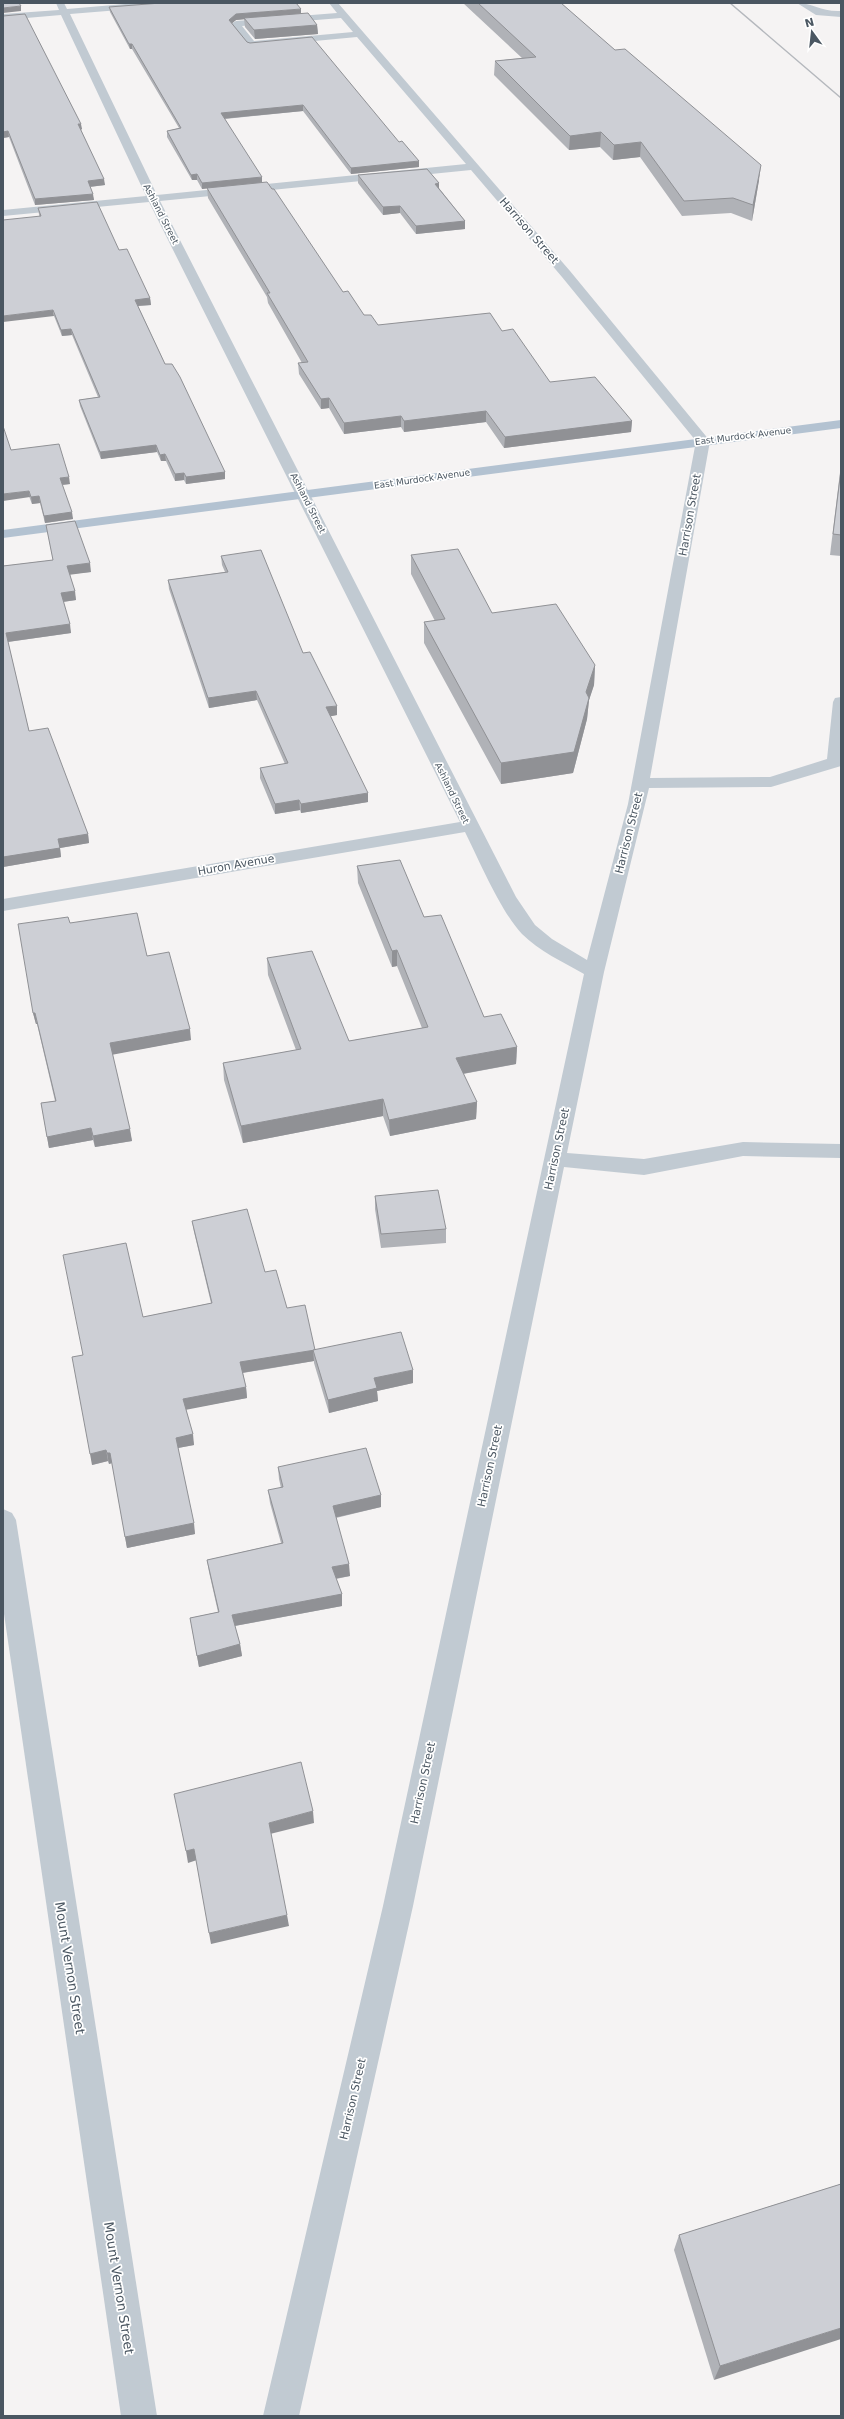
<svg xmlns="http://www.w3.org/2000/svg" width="844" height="2419" viewBox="0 0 844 2419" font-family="'DejaVu Sans',sans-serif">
  <rect width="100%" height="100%" fill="#f5f3f3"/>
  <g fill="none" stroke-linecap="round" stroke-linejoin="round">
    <g fill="#c1cad2" fill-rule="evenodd">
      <path d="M 56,3 L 64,3 L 67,9 L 137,3 L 173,3 L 169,6 L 70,14 L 157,195 L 466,164 L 357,37 L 251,47 L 248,46 L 231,24 L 236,21 L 337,13 L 329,3 L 338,3 L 570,271 L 710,441 L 650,778 L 770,777 L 827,759 L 833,702 L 835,698 L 841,697 L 841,766 L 771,787 L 649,788 L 604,972 L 567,1153 L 644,1159 L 743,1142 L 841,1144 L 841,1158 L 743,1156 L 644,1175 L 564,1167 L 413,1906 L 299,2416 L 263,2416 L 383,1906 L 584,974 C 563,962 539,951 522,934 C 501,912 479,860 465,832 L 3,911 L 3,899 L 460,822 L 149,202 L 3,216 L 3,210 L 146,196 L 61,15 L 3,20 L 3,14 L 59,10 ZM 341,18 L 353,32 L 254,41 L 242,26 ZM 471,170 L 562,277 L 696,441 L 628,804 L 587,960 L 552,939 L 535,925 L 516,897 L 160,201 Z"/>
      <path d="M 797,3 C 813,3 821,12 841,11 L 841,17 L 816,15 Z"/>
      <path d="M 3,1509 L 12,1513 L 16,1520 L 157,2416 L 121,2416 L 3,1607 Z"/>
    </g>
    <path fill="#b3c2d1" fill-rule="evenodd" d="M 841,420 L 841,428 L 3,538 L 3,530 Z"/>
    <path stroke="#b5b8bd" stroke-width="1.5" d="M 730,3 L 841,98"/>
  </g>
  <g fill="#b0b2b7">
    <path d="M 105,3 L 143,3 L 105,4 Z"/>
    <path d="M 463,3 L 561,3 L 759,180 L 752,221 L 731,213 L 682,216 L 640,157 L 613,160 L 600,147 L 569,150 L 494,75 L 495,61 L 522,58 Z"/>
    <path d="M 109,7 L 301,14 L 317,25 L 318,34 L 255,39 L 245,27 L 244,19 L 236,20 L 232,23 L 247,42 L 419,167 L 351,174 L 303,111 L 225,119 L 262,183 L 343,292 L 364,315 L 378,325 L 502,331 L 550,382 L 632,421 L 631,432 L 504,448 L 486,422 L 404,432 L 401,427 L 344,434 L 329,408 L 321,409 L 299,374 L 298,363 L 302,363 L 268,303 L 267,297 L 208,198 L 207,188 L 202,189 L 197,180 L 192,180 L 167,137 L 167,131 L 179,128 L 132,49 L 130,49 L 110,12 Z"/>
    <path d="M 3,16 L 82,129 L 81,130 L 105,185 L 90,187 L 94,200 L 35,205 L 9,137 L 3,138 Z"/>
    <path d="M 358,175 L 439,188 L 465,221 L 465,229 L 416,234 L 400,213 L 383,215 L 358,183 Z"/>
    <path d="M 38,208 L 119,250 L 150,298 L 151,305 L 138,306 L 165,364 L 225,472 L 225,479 L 186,484 L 184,480 L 175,481 L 166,461 L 161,461 L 157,452 L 101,459 L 80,406 L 79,400 L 98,397 L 72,335 L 62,336 L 54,316 Z"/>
    <path d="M 11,450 L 70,484 L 62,485 L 73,519 L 45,523 L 40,503 L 32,504 Z"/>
    <path d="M 841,464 L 841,556 L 830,555 Z"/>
    <path d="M 46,525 L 91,572 L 70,574 L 76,600 L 63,602 L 71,633 L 8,642 L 29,731 L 88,834 L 89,843 L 60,848 L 61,857 L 3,867 L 3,566 L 53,560 Z"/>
    <path d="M 411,555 L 492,613 L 595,665 L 594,685 L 589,700 L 587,719 L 573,773 L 501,784 L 424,643 L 424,622 L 435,621 L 411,574 Z"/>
    <path d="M 221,556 L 303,653 L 337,715 L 330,716 L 368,802 L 301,813 L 300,810 L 275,814 L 260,778 L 260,768 L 285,764 L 257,700 L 209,708 L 169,589 L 168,580 L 225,572 L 222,565 Z"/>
    <path d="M 357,866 L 424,917 L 484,1017 L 517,1047 L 516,1064 L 463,1074 L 477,1102 L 476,1119 L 390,1136 L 383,1116 L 243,1143 L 224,1080 L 223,1063 L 296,1050 L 268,975 L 267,958 L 349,1041 L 422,1028 L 397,966 L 392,967 L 358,883 Z"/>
    <path d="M 70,923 L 147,956 L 191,1040 L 112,1054 L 132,1141 L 95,1147 L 93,1140 L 49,1148 L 41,1103 L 55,1101 L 37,1024 L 36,1024 L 33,1013 Z"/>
    <path d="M 375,1196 L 446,1229 L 446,1243 L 381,1248 L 375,1209 Z"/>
    <path d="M 192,1221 L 265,1272 L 287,1308 L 315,1350 L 413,1383 L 377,1391 L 378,1401 L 329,1413 L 314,1363 L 314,1361 L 243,1373 L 246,1387 L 247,1398 L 186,1409 L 194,1445 L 178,1448 L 195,1534 L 127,1548 L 112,1463 L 109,1464 L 108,1461 L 92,1465 L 143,1317 L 211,1303 L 194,1232 Z"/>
    <path d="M 278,1467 L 381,1495 L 381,1507 L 336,1518 L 350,1576 L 336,1579 L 342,1594 L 342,1606 L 235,1626 L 240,1644 L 242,1656 L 199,1667 L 190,1618 L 218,1612 L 209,1572 L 207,1560 L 281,1543 L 270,1503 L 268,1490 L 281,1488 L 279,1479 Z"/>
    <path d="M 841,2184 L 714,2380 L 674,2250 L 679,2235 Z"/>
  </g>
  <g fill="#909195">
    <path d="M 21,6 L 21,11 L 3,13 L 3,8 Z"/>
    <path d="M 301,9 L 301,14 L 236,20 L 230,25 L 229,20 L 236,14 Z"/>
    <path d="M 317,25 L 318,34 L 255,39 L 254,30 Z"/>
    <path d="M 129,44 L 132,44 L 132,49 L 130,49 Z"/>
    <path d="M 303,105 L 303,111 L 221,119 L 221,113 Z"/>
    <path d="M 78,124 L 81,124 L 82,129 L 79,130 Z"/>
    <path d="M 8,131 L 9,137 L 3,138 L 3,132 Z"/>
    <path d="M 601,132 L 600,147 L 569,150 L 570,136 Z"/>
    <path d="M 641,142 L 640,157 L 613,160 L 614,145 Z"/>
    <path d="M 419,161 L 419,167 L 351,174 L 351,168 Z"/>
    <path d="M 761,165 L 759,180 L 752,221 L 753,205 Z"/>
    <path d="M 197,174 L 197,180 L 192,180 L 191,175 Z"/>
    <path d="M 262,177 L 262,183 L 202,189 L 202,183 Z"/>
    <path d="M 104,179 L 105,185 L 88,187 L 88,181 Z"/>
    <path d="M 439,183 L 439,191 L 435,184 Z"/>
    <path d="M 93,194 L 94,200 L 35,205 L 35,199 Z"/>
    <path d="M 400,206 L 400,213 L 383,215 L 383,207 Z"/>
    <path d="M 465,221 L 465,229 L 416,234 L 416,226 Z"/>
    <path d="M 150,298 L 151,305 L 136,306 L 135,300 Z"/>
    <path d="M 53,310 L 54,316 L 3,322 L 3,316 Z"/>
    <path d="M 71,329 L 72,335 L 62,336 L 61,330 Z"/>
    <path d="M 329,398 L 329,408 L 321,409 L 321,399 Z"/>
    <path d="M 486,411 L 486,422 L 404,432 L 404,421 Z"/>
    <path d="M 401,416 L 401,427 L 344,434 L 344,423 Z"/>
    <path d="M 632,421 L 631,432 L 504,448 L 505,437 Z"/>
    <path d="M 156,445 L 157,452 L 101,459 L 100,452 Z"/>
    <path d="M 165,454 L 166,461 L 161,461 L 160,455 Z"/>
    <path d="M 225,472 L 225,479 L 186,484 L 186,477 Z"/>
    <path d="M 184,473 L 184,480 L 175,481 L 175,474 Z"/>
    <path d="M 69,477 L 70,484 L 61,485 L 60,478 Z"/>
    <path d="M 29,491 L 30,497 L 3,501 L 3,494 Z"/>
    <path d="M 39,496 L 40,503 L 32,504 L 31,497 Z"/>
    <path d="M 72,512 L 73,519 L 45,523 L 44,516 Z"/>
    <path d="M 90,563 L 91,572 L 68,575 L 67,566 Z"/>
    <path d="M 75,591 L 76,600 L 62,602 L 61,593 Z"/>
    <path d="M 70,624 L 71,633 L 7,642 L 6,633 Z"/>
    <path d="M 595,665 L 594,685 L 589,700 L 587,719 L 573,773 L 501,784 L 501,763 L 586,692 Z"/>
    <path d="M 256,691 L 257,700 L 209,708 L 208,698 Z"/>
    <path d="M 337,706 L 337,715 L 327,717 L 326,707 Z"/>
    <path d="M 368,793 L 368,802 L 301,813 L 301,804 Z"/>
    <path d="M 299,800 L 300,810 L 275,814 L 275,804 Z"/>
    <path d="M 88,834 L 89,843 L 60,848 L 61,857 L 3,867 L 3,857 L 58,839 Z"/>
    <path d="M 397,950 L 397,966 L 392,967 L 392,951 Z"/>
    <path d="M 33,1013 L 35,1013 L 37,1024 L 36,1024 Z"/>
    <path d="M 190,1029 L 191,1040 L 111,1055 L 110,1043 Z"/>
    <path d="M 517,1047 L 516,1064 L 456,1075 L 456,1058 Z"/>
    <path d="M 383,1099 L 383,1116 L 243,1143 L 241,1126 Z"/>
    <path d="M 477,1102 L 476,1119 L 390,1136 L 389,1120 Z"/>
    <path d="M 91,1128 L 93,1140 L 49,1148 L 47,1137 Z"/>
    <path d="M 130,1129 L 132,1141 L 95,1147 L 93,1136 Z"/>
    <path d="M 313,1350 L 314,1361 L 241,1373 L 240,1362 Z"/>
    <path d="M 413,1370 L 413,1383 L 377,1391 L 378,1401 L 329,1413 L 328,1400 L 374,1378 Z"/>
    <path d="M 246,1387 L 247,1398 L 185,1410 L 183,1399 Z"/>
    <path d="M 193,1434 L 194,1445 L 178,1448 L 176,1438 Z"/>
    <path d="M 106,1450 L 108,1461 L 92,1465 L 90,1454 Z"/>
    <path d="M 107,1453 L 110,1453 L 112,1463 L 109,1464 Z"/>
    <path d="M 381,1495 L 381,1507 L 333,1518 L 333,1506 Z"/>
    <path d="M 194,1523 L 195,1534 L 127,1548 L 125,1537 Z"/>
    <path d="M 349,1564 L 350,1576 L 333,1579 L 332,1567 Z"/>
    <path d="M 342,1594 L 342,1606 L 234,1626 L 232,1615 Z"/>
    <path d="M 240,1644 L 242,1656 L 199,1667 L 197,1656 Z"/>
    <path d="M 313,1811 L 314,1823 L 270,1834 L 269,1823 Z"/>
    <path d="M 194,1849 L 197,1860 L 188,1863 L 186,1851 Z"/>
    <path d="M 287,1915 L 289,1926 L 211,1944 L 209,1933 Z"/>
    <path d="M 841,2328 L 841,2339 L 714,2380 L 720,2366 Z"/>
  </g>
  <g fill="#cdcfd5" stroke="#909195">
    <path d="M 3,3 L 19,3 L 21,6 L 3,8 Z"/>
    <path d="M 161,3 L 296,3 L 301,9 L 236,14 L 229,20 L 247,42 L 250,43 L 312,37 L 399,142 L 402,141 L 419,161 L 351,168 L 303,105 L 221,113 L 262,177 L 202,183 L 197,174 L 191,175 L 167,131 L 181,128 L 132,44 L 129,44 L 109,7 Z"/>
    <path d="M 478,3 L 561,3 L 615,50 L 625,49 L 761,165 L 753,205 L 733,198 L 684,201 L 641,142 L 614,145 L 601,132 L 570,136 L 495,61 L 536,57 Z"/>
    <path d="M 308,13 L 317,25 L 254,30 L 244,18 Z"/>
    <path d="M 25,14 L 81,124 L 78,124 L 104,179 L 88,181 L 93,194 L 35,199 L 8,131 L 3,132 L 3,16 Z"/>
    <path d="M 427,169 L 439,183 L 435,184 L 465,221 L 416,226 L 400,206 L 383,207 L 358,175 Z"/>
    <path d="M 267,182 L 272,189 L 274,189 L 343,292 L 348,291 L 364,315 L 371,315 L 378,325 L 490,313 L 502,331 L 513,329 L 550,382 L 595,377 L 632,421 L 505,437 L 486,411 L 404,421 L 401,416 L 344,423 L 329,398 L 321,399 L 298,363 L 308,362 L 267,293 L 270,293 L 207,188 Z"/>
    <path d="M 97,202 L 119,250 L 127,249 L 150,298 L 135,300 L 165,364 L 172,364 L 180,377 L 225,472 L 186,477 L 184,473 L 175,474 L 165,454 L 160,455 L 156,445 L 100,452 L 79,400 L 100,397 L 71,329 L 61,330 L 53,310 L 3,316 L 3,220 L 41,216 L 38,208 Z"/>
    <path d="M 3,426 L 11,450 L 59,444 L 69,477 L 60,478 L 72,512 L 44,516 L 39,496 L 31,497 L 29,491 L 3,494 Z"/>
    <path d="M 841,470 L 841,535 L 833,534 Z"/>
    <path d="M 75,521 L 90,563 L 67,566 L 75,591 L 61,593 L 70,624 L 6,633 L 29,731 L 48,728 L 88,834 L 58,839 L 60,848 L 3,857 L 3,566 L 53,560 L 46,525 Z"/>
    <path d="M 458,549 L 492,613 L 556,604 L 595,665 L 586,692 L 589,698 L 574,752 L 501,763 L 424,622 L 445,619 L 411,555 Z"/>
    <path d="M 261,550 L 303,653 L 310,652 L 337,706 L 326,707 L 368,793 L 301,804 L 299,800 L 275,804 L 260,768 L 288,763 L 256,691 L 208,698 L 168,580 L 228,572 L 221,556 Z"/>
    <path d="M 400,860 L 424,917 L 441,915 L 484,1017 L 501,1014 L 517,1047 L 456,1058 L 477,1102 L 389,1120 L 383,1099 L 241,1126 L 223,1063 L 301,1049 L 267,958 L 312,951 L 349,1041 L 428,1027 L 397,950 L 392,951 L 357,866 Z"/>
    <path d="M 137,913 L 147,956 L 169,952 L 190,1029 L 110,1043 L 130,1129 L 93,1136 L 91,1128 L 47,1137 L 41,1103 L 56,1101 L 35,1013 L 33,1013 L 18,924 L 68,917 L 70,923 Z"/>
    <path d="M 438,1190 L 446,1229 L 381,1234 L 375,1196 Z"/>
    <path d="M 247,1209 L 265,1272 L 276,1270 L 287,1308 L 305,1305 L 315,1350 L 240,1362 L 246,1387 L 183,1399 L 193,1434 L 176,1438 L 194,1523 L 125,1537 L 110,1453 L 107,1453 L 106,1450 L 90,1454 L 72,1357 L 83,1355 L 63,1255 L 126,1243 L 143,1317 L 212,1303 L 192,1221 Z"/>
    <path d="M 401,1332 L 413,1370 L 374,1378 L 377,1388 L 328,1400 L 313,1350 Z"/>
    <path d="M 366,1448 L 381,1495 L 333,1506 L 349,1564 L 332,1567 L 342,1594 L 232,1615 L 240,1644 L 197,1656 L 190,1618 L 219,1612 L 207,1560 L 283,1543 L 268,1490 L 283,1487 L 278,1467 Z"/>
    <path d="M 301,1762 L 313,1811 L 269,1823 L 287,1915 L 209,1933 L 194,1849 L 186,1851 L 174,1794 Z"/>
    <path d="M 841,2184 L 841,2328 L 720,2366 L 679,2235 Z"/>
  </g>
  <g text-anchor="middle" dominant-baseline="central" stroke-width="3.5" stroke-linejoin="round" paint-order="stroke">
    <g font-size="9" fill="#4a5661" stroke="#fff">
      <text transform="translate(161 214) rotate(63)">Ashland Street</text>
      <text transform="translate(743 436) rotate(-7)">East Murdock Avenue</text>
      <text transform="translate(422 479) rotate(-8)">East Murdock Avenue</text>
      <text transform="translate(308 503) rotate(63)">Ashland Street</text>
      <text transform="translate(452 793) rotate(64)">Ashland Street</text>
    </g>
    <g font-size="11" fill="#4a5661" stroke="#fff">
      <text transform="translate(529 231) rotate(49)">Harrison Street</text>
      <text transform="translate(690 515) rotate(-80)">Harrison Street</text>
      <text transform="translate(629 833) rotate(-76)">Harrison Street</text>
      <text transform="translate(236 865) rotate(-10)">Huron Avenue</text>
      <text transform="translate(557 1149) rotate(-78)">Harrison Street</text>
      <text transform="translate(490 1466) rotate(-78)">Harrison Street</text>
      <text transform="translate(423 1783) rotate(-78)">Harrison Street</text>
      <text transform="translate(353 2099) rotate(-77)">Harrison Street</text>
    </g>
    <g font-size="13" fill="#4a5661" stroke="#fff">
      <text transform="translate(70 1968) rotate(81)">Mount Vernon Street</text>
      <text transform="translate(119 2288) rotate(81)">Mount Vernon Street</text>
    </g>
  </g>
  <rect width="844" height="2419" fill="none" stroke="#4a5661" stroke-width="8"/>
  <g transform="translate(812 32) rotate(345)" stroke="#ffffff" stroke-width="3" paint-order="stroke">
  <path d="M0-3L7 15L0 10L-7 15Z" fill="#4a5661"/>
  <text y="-6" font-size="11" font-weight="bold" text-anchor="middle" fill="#4a5661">N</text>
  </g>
</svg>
